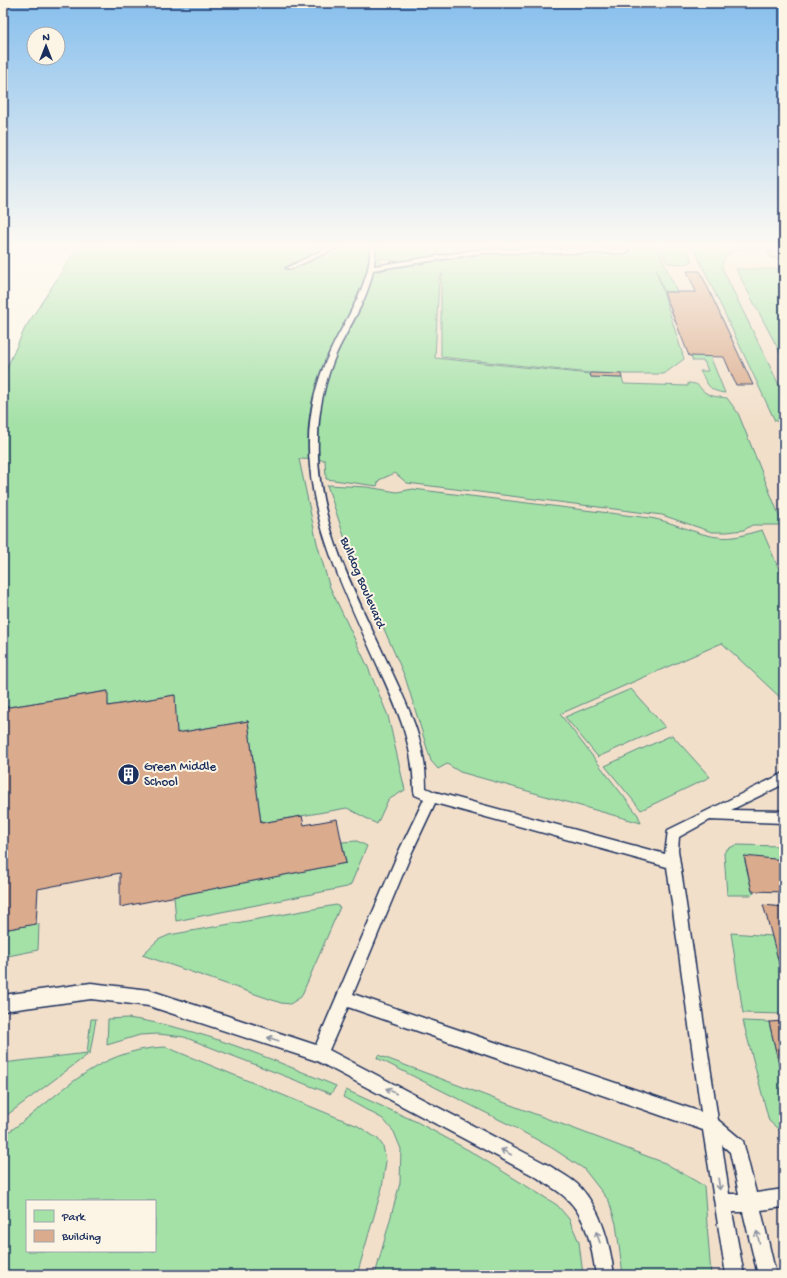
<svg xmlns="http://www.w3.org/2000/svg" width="787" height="1278" viewBox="0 0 787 1278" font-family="'Gochi Hand',sans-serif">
  <rect width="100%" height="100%" fill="#fcf5e5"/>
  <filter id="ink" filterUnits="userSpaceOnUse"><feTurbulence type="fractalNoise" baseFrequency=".025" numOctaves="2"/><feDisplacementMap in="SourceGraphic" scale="8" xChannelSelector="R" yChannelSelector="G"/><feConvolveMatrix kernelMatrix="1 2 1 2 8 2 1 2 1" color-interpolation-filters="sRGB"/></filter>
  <g filter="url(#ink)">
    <path fill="#f2dfca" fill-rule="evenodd" d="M 380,245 L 784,245 L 784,1275 L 3,1275 L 3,454 L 377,285 ZM 27,1201 L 155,1201 L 155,1251 L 27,1251 Z"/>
    <g fill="#a4e1a7" stroke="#608882" fill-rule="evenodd">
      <path d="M 79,245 L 624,245 L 625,247 L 644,247 L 644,245 L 652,245 L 658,249 L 677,292 L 664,292 L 656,269 L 684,359 L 664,374 L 621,374 L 590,373 L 441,357 L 441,278 L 443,273 L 439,278 L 435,358 L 590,374 L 591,377 L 622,378 L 624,384 L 688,386 L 688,383 C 702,384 697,387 706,393 C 712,397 720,397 727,398 L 738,413 L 783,525 L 752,525 L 744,530 L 727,532 L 712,532 L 662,515 L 407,483 L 395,473 L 379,480 L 377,486 L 326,479 L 325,460 L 299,459 L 317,543 L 329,585 L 367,665 L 388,716 L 405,790 L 388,800 L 377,824 L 347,808 L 261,823 L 248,721 L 177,733 L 174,695 L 108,706 L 107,691 L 3,708 L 3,376 L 25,328 ZM 500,248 L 626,250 L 627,253 L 485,252 L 389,268 L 378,272 L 380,258 L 399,262 L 476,250 Z"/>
      <path d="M 665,245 L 686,245 L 692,262 L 684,264 L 667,263 L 661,249 L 665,248 Z"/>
      <path d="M 723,245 L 784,245 C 771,251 722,239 722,268 L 778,383 L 784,392 L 784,421 L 775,421 L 693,246 L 710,247 L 712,251 Z"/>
      <path d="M 736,269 L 784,269 L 784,360 Z"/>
      <path d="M 691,356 L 710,356 L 725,393 C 708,391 708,384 700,371 L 708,371 L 704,361 L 693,361 Z"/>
      <path d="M 327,485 L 367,487 L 397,492 L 413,489 L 650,518 C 677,522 706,541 734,537 C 743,536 753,532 762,530 L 784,581 L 784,701 L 722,643 L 560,714 L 638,815 L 641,823 L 460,772 L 447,764 L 438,769 L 431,761 L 405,677 L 346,542 Z"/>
      <path d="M 631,689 L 665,727 L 598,757 L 565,717 Z"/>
      <path d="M 672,735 L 710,777 L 641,810 L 605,766 Z"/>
      <path d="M 357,841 L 367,846 L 351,884 L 347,887 L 176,921 L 174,896 L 346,863 L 342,842 Z"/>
      <path d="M 736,845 L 784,846 L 784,860 L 744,857 L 752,891 L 756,891 L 752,895 L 727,895 L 724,853 L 727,849 Z"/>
      <path d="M 336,905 L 340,907 L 301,997 L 290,1004 L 281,1003 L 142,955 L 158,940 L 169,935 Z"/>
      <path d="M 36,924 L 39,924 L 38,950 L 3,957 L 3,930 Z"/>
      <path d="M 731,933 L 772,936 L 784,982 L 784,1014 L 743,1013 Z"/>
      <path d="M 128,1018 C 200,1028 269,1058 336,1086 L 331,1094 L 184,1037 L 158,1034 L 140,1035 L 107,1045 L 108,1019 Z"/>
      <path d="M 91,1019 L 96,1019 L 90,1053 L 3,1118 L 3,1063 L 87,1053 Z"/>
      <path d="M 743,1021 L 769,1022 L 782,1077 L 784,1077 L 784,1134 L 769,1121 Z"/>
      <path d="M 166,1047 L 358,1126 L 378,1139 L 383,1146 L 386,1161 L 382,1188 L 357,1275 L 3,1275 L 3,1136 C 59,1098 93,1049 166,1047 ZM 27,1201 L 155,1201 L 155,1251 L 27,1251 Z"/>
      <path d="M 378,1055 L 665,1163 L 704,1186 L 711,1275 L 623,1275 L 616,1224 L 609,1201 L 584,1169 L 552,1148 L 510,1125 L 377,1058 Z"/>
      <path d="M 346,1090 L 417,1122 L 470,1151 L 557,1205 L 569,1219 L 579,1242 L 583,1275 L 375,1275 L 400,1183 L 401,1149 L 394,1132 L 383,1119 L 343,1097 Z"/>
    </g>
    <g fill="#daab8c" stroke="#1b2f5e">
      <path d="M 767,251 L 784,251 L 784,259 L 771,258 Z"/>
      <path d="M 687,271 L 700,271 L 753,385 L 736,385 L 724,357 L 689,356 L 664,292 L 696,292 Z"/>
      <path d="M 590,373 L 621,374 L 622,378 L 591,377 Z"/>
      <path d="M 108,691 L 108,706 L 175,695 L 177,733 L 248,721 L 261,823 L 302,816 L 304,825 L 337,819 L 346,863 L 120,907 L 120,873 L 38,889 L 36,924 L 3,930 L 3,708 Z"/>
      <path d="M 744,856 L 784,860 L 784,892 L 752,891 Z"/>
      <path d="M 763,905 L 784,907 L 784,982 L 767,918 Z"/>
      <path d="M 784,1021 L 784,1077 L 782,1077 L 769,1022 Z"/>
    </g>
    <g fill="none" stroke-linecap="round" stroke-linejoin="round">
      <defs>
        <g id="service">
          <path d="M 333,245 L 343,245 L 291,269 L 286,268 Z"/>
          <path d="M 370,245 L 376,245 L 374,266 L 482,249 L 626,249 L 629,251 L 626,253 L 482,253 L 373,270 C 368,299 350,325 337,352 C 325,380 318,410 318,440 C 315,522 357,596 390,668 C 409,709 426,742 426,788 L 435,792 L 665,854 L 668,830 L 784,773 L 784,784 L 731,810 L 784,811 L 784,823 L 710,820 L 679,837 L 678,850 L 718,1120 L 743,1141 L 756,1193 L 784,1189 L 784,1207 L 761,1210 L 776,1275 L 758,1275 L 743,1212 L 732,1212 L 744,1275 L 726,1275 L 703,1130 L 348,1007 L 329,1050 L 550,1166 C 560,1173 572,1178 580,1187 C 602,1211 610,1244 614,1275 L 596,1275 C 592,1248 587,1217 566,1198 C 558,1190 547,1185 538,1178 L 317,1061 L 149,1006 L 91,999 L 3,1011 L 3,995 L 91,983 L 149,990 L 316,1045 L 399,851 L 424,799 L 415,795 L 414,791 C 413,741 396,706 376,662 C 348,599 316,536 310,466 C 306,427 313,387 330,352 C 344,321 373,281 370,245 ZM 435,803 L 667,867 L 701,1112 L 353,994 L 412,852 ZM 722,1145 L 730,1152 L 739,1194 L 729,1194 Z"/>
        </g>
      </defs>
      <use href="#service" stroke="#1b2f5e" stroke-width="3"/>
      <use href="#service" fill="#fcf5e5" fill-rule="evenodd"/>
    </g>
    <defs><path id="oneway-shaft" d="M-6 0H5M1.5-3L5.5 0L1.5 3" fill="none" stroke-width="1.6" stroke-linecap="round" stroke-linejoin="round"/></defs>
    <g stroke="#8c92a2">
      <use href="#oneway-shaft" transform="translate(273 1039) rotate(-163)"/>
      <use href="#oneway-shaft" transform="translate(391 1091) rotate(-152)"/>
      <use href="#oneway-shaft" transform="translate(506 1152) rotate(-152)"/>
      <use href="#oneway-shaft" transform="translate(719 1184) rotate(82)"/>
      <use href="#oneway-shaft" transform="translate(598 1237) rotate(-109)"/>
      <use href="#oneway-shaft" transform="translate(758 1237) rotate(-103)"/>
    </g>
  </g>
  <linearGradient id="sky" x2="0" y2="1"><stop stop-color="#87bfed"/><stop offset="0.58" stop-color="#fefaf3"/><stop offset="1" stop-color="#fefaf3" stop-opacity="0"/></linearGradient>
  <rect width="787" height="424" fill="url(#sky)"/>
  <defs>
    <symbol id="building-disc" viewBox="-11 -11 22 22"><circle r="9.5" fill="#1b2f5e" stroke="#fcf5e5"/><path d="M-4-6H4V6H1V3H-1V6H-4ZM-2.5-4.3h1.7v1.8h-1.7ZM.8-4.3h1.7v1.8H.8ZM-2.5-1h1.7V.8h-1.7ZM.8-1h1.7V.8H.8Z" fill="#fff"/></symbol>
  </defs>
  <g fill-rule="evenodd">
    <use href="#building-disc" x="116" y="762" width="25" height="25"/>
  </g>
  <g text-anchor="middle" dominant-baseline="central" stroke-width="4" stroke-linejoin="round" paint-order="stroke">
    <g font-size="13" fill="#1b2f5e" stroke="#fcf5e5">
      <text transform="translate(362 583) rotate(67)">Bulldog Boulevard</text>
    </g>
    <g font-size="13" fill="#1b2f5e" stroke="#fcf5e5" text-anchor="start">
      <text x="144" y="767">Green Middle<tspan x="144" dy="15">School</tspan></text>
    </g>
  </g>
  <rect width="787" height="1278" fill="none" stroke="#fcf5e5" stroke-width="16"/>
  <rect x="8" y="8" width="771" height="1262" fill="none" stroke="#1b2f5e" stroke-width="1.5" filter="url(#ink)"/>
  <rect x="26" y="1200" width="130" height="52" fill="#fcf5e5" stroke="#a2a6af"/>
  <rect x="34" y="1210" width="20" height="12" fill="#a4e1a7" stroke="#a2a6af"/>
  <text x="62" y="1220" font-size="12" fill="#1b2f5e">Park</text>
  <rect x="34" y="1230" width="20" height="12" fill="#daab8c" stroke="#a2a6af"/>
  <text x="62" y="1240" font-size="12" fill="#1b2f5e">Building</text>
  <g transform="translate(46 46)"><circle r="19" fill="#fcf5e5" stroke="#a2a6af"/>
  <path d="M0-3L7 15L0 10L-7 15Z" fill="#1b2f5e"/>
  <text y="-6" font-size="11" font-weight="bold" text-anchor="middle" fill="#1b2f5e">N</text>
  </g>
</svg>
